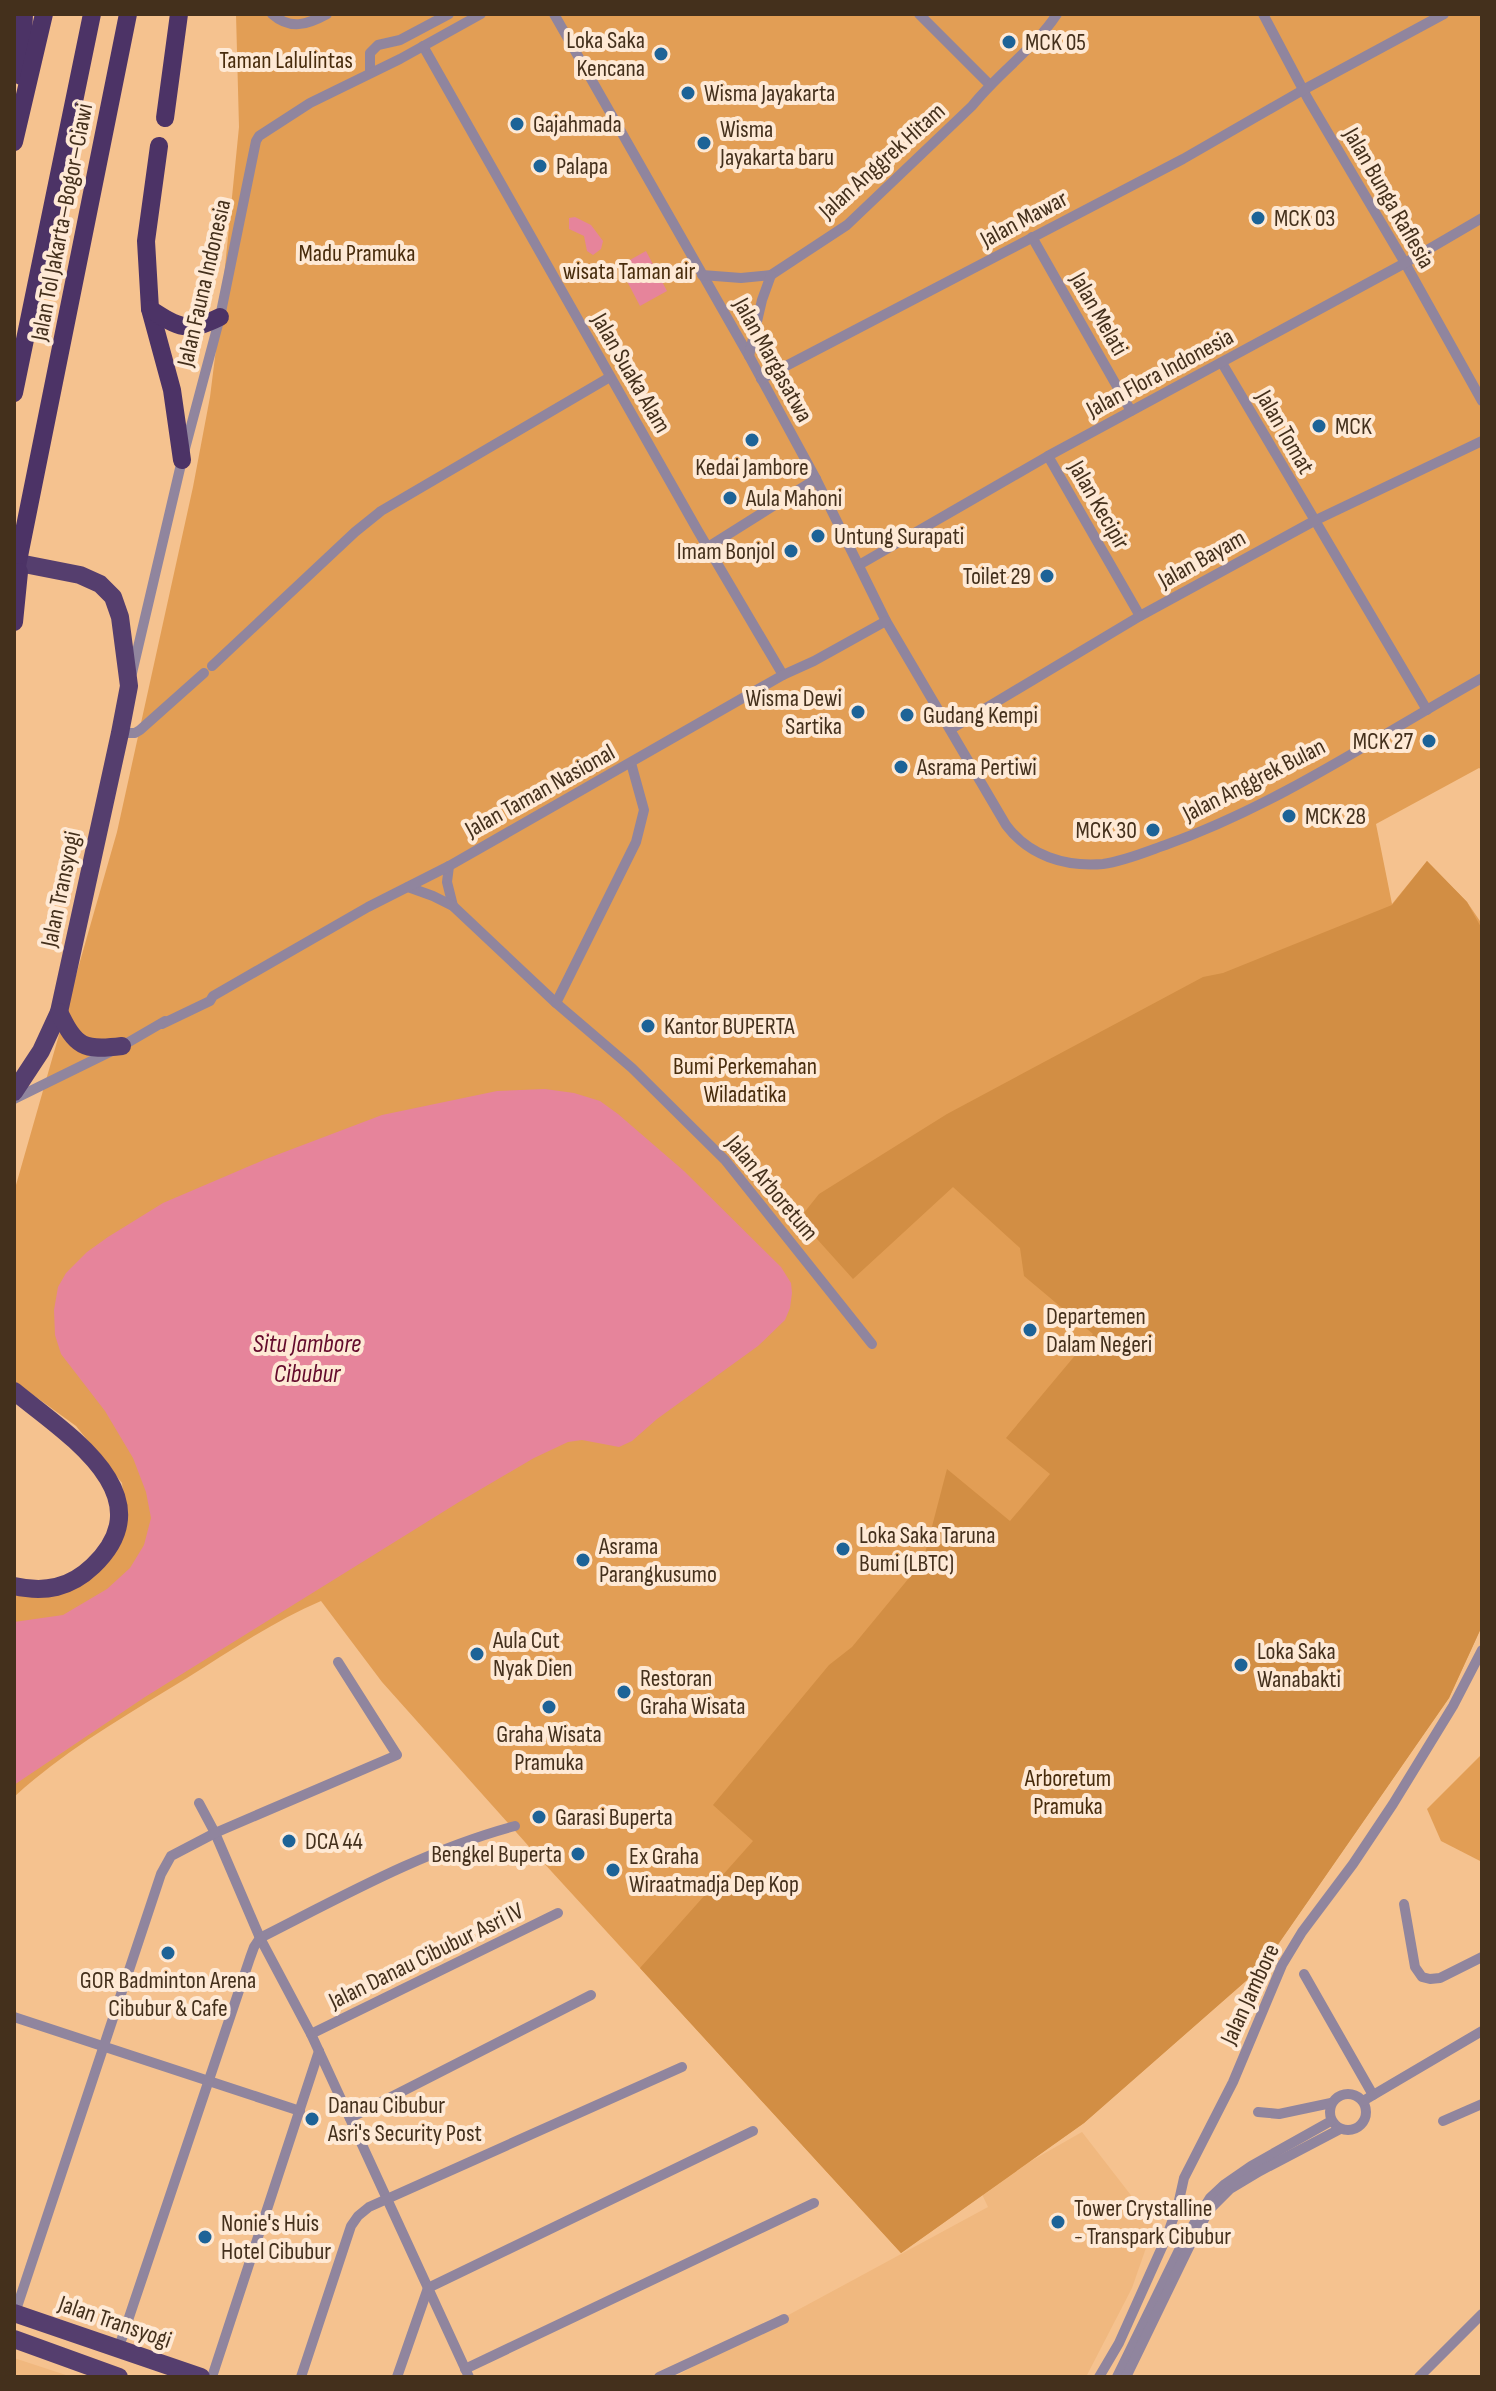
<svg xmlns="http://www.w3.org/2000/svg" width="1496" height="2391" viewBox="0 0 1496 2391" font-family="'Sofia Sans Condensed',sans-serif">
  <rect width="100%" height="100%" fill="#f5c28f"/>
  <g fill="#f0b87f">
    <path d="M 1082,2132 L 1154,2225 L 1132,2288 L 1086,2377 L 674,2377 L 988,2207 L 980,2190 Z"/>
    <path d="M 14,2358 L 72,2377 L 14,2377 Z"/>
  </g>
  <g fill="#e29e55">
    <path d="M 236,14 L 1482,14 L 1482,770 L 1479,768 L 1376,824 L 1392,904 L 1427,861 L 1467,902 L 1482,924 L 1482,1626 L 1449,1698 L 1263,1966 L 1084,2123 L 901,2253 L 541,1860 L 382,1682 L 321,1601 C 274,1621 230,1651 187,1678 C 127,1715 66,1749 14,1797 L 14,1590 L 88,1575 L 124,1501 L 122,1483 L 76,1426 L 14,1381 L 14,1192 L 117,832 L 193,487 L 210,397 L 220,317 L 239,127 Z"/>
    <path d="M 1482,1754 L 1482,1862 L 1441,1841 L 1427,1809 Z"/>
  </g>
  <path fill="#d28e44" d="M 1427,861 L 1467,902 L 1482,929 L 1482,1626 L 1449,1698 L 1263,1966 L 1084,2123 L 901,2253 L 640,1968 L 753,1841 L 713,1805 L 829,1665 L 852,1647 L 923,1561 L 947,1469 L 1010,1521 L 1050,1474 L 1006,1438 L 1093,1334 L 1024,1276 L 1020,1248 L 953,1187 L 853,1279 L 799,1219 L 819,1194 L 947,1114 L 1203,977 L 1223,973 L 1392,905 Z"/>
  <g fill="#e6849b">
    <path d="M 575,217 L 591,225 L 603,241 L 601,249 L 593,255 L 587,251 L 584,236 L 569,229 L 569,218 Z"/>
    <path d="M 646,251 L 667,291 L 640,306 L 619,266 Z"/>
    <path d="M 545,1089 L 574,1093 L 600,1101 L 618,1114 L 684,1171 L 781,1267 L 791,1283 L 792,1293 L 790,1308 L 785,1320 L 758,1346 L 657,1419 L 632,1441 L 619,1447 L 582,1440 L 568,1442 L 534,1458 L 459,1502 L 145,1697 L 14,1785 L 14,1622 L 63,1615 L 107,1589 L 130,1568 L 144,1545 L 151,1518 L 146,1492 L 133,1458 L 105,1411 L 61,1354 L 55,1335 L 54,1310 L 58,1287 L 66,1273 L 87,1252 L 108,1237 L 163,1203 L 266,1159 L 382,1115 L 497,1091 Z"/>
  </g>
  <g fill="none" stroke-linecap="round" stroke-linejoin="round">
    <g stroke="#90859e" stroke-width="10">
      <path d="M 272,14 C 290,30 307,25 327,14"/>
      <path d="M 554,14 L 749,356 L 816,479 L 886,621 L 1006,825 C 1029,856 1065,867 1103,864 C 1125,861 1148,851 1168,844 C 1278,805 1380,735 1482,678"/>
      <path d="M 919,14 L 989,84"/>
      <path d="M 1263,14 L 1308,99 L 1405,263 L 1482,401"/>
      <path d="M 423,46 L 698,531 L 783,675"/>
      <path d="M 370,72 L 370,53 L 378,45 L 400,40 L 449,14"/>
      <path d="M 1032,237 L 1131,411"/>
      <path d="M 702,275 L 741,278 L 771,275 L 847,225 L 972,106 C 998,73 1034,49 1057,14"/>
      <path d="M 749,356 L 762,300 L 771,275"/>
      <path d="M 1222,363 L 1427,710"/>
      <path d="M 761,379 L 1183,159 L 1303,90 L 1444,14"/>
      <path d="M 1048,456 L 1140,616"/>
      <path d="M 708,547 L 816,479"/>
      <path d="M 859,565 L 1048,456 L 1405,263 L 1482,218"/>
      <path d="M 212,666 L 355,532 L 381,511 L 610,377"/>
      <path d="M 132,673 L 182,460 L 220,317 L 256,141 L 259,136 L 310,103 L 400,59 L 481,14"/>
      <path d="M 951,729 L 1140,616 L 1314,521 L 1482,441"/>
      <path d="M 120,733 L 135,733 L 140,730 L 204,673"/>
      <path d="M 449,866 L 447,882 L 453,906"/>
      <path d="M 408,887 L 433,896 L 453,906 L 556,1003 L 632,1068 L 725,1160 L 872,1344"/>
      <path d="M 556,1003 L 636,842 L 644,810 L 631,763"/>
      <path d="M 162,1024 L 210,1001 L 213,996 L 368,907 L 449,866 L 783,675 L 814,661 L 886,621"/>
      <path d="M 14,1099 L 122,1046 L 165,1021"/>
      <path d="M 199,1803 L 215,1833 L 260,1938 L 311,2034 L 469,2377"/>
      <path d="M 1404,1904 L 1415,1967 L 1422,1977 L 1430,1979 L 1440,1978 L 1482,1957"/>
      <path d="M 1304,1974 L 1373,2095"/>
      <path d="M 14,2017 L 300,2111"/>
      <path d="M 311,2034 L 558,1913"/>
      <circle cx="1348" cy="2112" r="18"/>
      <path d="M 1363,2101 L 1482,2031"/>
      <path d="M 1258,2112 L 1279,2114 L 1331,2103"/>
      <path d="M 350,2118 L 591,1995"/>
      <path d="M 1443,2121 L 1482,2104"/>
      <path d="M 15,2313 L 161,1874 L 171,1856 L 215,1833 L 397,1755 L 338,1662"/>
      <path d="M 118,2350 L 250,1958 L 254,1947 L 260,1938 C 343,1896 425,1850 515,1826"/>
      <path d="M 465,2369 L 814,2203"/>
      <path d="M 212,2377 L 319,2051"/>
      <path d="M 301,2377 L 351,2226 L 358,2216 L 369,2207 L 682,2067"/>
      <path d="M 397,2377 L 428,2288 L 753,2131"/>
      <path d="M 659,2377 L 784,2319"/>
      <path d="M 1099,2377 L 1119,2343 L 1167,2236 L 1178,2205 L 1184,2178 L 1233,2082 L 1282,1965 L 1302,1932 L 1353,1864 L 1393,1804 L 1453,1706 L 1482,1650"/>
      <path d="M 1117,2377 L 1184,2240 L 1210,2198 L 1225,2184 L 1251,2166 L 1331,2121"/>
      <path d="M 1126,2377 L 1190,2245 L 1209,2210 L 1230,2189 L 1260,2171 L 1340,2129"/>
      <path d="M 1419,2377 L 1482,2314"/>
    </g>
    <g stroke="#553e6e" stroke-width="18">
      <path d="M 14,562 L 80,575 L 100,584 L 113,597 L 120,617 L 129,686 L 120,733 L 59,1012 L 41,1051 L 14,1092"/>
      <path d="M 59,1012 C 76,1047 83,1051 122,1046"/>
      <path d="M 14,1391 C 65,1433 167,1495 93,1566 C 70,1588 45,1593 14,1586"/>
      <path d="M 14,2313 L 201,2377"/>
      <path d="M 14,2339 L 119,2377"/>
    </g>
    <g stroke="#4c3366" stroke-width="18">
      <path d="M 21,76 L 24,14"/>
      <path d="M 165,118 L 179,14"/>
      <path d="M 14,142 L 44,14"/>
      <path d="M 159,146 L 146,241 L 150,309 L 172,390 L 182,460"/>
      <path d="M 150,309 C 179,328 188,333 220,317"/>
      <path d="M 14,393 L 92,14"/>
      <path d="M 14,581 L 128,14"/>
      <path d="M 14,622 L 19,572"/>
    </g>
  </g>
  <g fill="#1d6397" stroke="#fee9d5" stroke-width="3">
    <circle cx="1009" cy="42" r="8"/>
    <circle cx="661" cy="54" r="8"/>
    <circle cx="688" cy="93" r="8"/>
    <circle cx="517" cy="124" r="8"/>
    <circle cx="704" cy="143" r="8"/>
    <circle cx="540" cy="166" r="8"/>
    <circle cx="1258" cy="218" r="8"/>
    <circle cx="1319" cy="426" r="8"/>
    <circle cx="752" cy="440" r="8"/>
    <circle cx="730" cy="498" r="8"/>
    <circle cx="818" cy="536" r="8"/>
    <circle cx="791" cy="551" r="8"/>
    <circle cx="1047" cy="576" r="8"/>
    <circle cx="858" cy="712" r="8"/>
    <circle cx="907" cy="715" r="8"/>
    <circle cx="1429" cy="741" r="8"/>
    <circle cx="901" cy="767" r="8"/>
    <circle cx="1289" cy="816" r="8"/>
    <circle cx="1153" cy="830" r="8"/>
    <circle cx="648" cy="1026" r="8"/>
    <circle cx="1030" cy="1330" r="8"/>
    <circle cx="843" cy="1549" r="8"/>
    <circle cx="583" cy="1560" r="8"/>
    <circle cx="477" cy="1654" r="8"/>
    <circle cx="1241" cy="1665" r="8"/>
    <circle cx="624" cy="1692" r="8"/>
    <circle cx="549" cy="1707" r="8"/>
    <circle cx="539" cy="1817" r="8"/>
    <circle cx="289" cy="1841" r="8"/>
    <circle cx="578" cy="1854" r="8"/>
    <circle cx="613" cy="1870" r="8"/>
    <circle cx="168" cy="1953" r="8"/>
    <circle cx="312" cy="2119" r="8"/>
    <circle cx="1058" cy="2222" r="8"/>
    <circle cx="205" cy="2237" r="8"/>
  </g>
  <g text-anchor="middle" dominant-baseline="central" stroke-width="8" stroke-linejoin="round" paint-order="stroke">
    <g font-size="24" fill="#44301c" stroke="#fee9d5" text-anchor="start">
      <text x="645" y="40" text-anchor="end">Loka Saka<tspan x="645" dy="28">Kencana</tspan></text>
      <text x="1025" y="42">MCK 05</text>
      <text x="704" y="93">Wisma Jayakarta</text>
      <text x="533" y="124">Gajahmada</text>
      <text x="720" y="129">Wisma<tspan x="720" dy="28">Jayakarta baru</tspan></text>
      <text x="556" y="166">Palapa</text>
      <text x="1274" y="218">MCK 03</text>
      <text x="1335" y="426">MCK</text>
      <text x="752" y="467" text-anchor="middle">Kedai Jambore</text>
      <text x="746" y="498">Aula Mahoni</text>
      <text x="834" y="536">Untung Surapati</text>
      <text x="775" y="551" text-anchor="end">Imam Bonjol</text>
      <text x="1031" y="576" text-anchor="end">Toilet 29</text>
      <text x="842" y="698" text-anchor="end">Wisma Dewi<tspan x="842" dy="28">Sartika</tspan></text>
      <text x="923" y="715">Gudang Kempi</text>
      <text x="1413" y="741" text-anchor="end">MCK 27</text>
      <text x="917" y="767">Asrama Pertiwi</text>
      <text x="1305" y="816">MCK 28</text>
      <text x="1137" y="830" text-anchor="end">MCK 30</text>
      <text x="664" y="1026">Kantor BUPERTA</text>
      <text x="1046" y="1316">Departemen<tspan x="1046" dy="28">Dalam Negeri</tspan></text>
      <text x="859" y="1535">Loka Saka Taruna<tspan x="859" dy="28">Bumi (LBTC)</tspan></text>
      <text x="599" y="1546">Asrama<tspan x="599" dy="28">Parangkusumo</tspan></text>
      <text x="493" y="1640">Aula Cut<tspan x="493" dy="28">Nyak Dien</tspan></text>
      <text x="1257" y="1651">Loka Saka<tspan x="1257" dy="28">Wanabakti</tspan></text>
      <text x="640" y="1678">Restoran<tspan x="640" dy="28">Graha Wisata</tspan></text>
      <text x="549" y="1734" text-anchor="middle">Graha Wisata<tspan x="549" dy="28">Pramuka</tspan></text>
      <text x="555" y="1817">Garasi Buperta</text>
      <text x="305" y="1841">DCA 44</text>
      <text x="562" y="1854" text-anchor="end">Bengkel Buperta</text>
      <text x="629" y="1856">Ex Graha<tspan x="629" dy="28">Wiraatmadja Dep Kop</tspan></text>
      <text x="168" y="1980" text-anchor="middle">GOR Badminton Arena<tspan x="168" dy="28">Cibubur &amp; Cafe</tspan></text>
      <text x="328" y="2105">Danau Cibubur<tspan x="328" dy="28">Asri's Security Post</tspan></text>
      <text x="1074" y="2208">Tower Crystalline<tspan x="1074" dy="28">- Transpark Cibubur</tspan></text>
      <text x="221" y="2223">Nonie's Huis<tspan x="221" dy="28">Hotel Cibubur</tspan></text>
    </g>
    <g font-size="24" fill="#482c0c" stroke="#fee9d5">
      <text x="286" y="60">Taman Lalulintas</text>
      <text x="357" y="253">Madu Pramuka</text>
      <text x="629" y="271">wisata Taman air</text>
      <text x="745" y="1066">Bumi Perkemahan<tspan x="745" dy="28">Wiladatika</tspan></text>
      <text x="1068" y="1778">Arboretum<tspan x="1068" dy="28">Pramuka</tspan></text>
    </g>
    <g font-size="24" fill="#44301c" stroke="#fee9d5">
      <text transform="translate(882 161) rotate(-42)">Jalan Anggrek Hitam</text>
      <text transform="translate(1389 198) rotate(60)">Jalan Bunga Raflesia</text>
      <text transform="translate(1024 219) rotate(-28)">Jalan Mawar</text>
      <text transform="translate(62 222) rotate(-79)">Jalan Tol Jakarta–Bogor–Ciawi</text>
      <text transform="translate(204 283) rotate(-77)">Jalan Fauna Indonesia</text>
      <text transform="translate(1099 314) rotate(60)">Jalan Melati</text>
      <text transform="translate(773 360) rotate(61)">Jalan Margasatwa</text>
      <text transform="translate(631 373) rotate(60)">Jalan Suaka Alam</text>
      <text transform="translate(1160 373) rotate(-28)">Jalan Flora Indonesia</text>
      <text transform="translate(1285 432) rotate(60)">Jalan Tomat</text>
      <text transform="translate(1099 505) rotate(60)">Jalan Kecipir</text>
      <text transform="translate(1202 559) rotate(-29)">Jalan Bayam</text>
      <text transform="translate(1254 780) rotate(-27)">Jalan Anggrek Bulan</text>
      <text transform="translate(540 791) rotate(-29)">Jalan Taman Nasional</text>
      <text transform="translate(61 889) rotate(-78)">Jalan Transyogi</text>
      <text transform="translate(772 1188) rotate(50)">Jalan Arboretum</text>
      <text transform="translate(426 1956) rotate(-26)">Jalan Danau Cibubur Asri IV</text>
      <text transform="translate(1250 1994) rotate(-65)">Jalan Jambore</text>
      <text transform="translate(115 2322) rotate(19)">Jalan Transyogi</text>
    </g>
    <g font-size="26" font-style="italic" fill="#640b2c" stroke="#fee9d5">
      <text x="307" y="1344">Situ Jambore<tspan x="307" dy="30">Cibubur</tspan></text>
    </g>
  </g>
  <rect width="1496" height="2391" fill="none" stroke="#44301c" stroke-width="32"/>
</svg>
